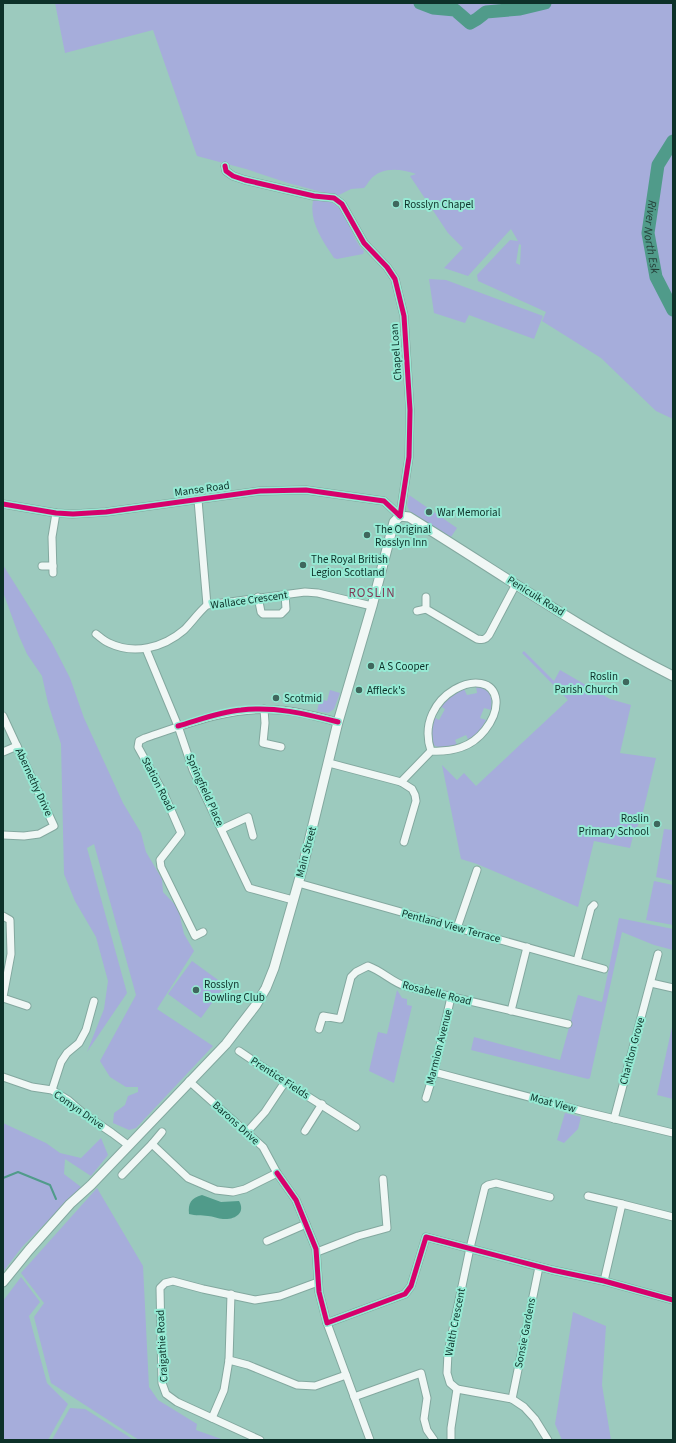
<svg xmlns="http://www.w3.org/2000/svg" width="676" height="1443" viewBox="0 0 676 1443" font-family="'Source Sans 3',sans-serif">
  <rect width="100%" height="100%" fill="#9ccabe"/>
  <g fill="#a6addb" fill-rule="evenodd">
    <path d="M 55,3 L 673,3 L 673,419 L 656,411 L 601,358 L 542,321 L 546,312 L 478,281 L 477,275 L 510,240 L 518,241 L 511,229 L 468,276 L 444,268 L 463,248 L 448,233 L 410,176 L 416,174 C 401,169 382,166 370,180 C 368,182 367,185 364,188 L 351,189 L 337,196 L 288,183 L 246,169 L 197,156 L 153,30 L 65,53 ZM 519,244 L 521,245 L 520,265 L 516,263 Z"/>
    <path d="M 316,199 C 321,200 327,200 331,202 C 350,211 350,238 364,251 L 363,254 L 337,259 L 334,258 C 323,241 309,222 313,201 Z"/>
    <path d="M 429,279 L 446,280 L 543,316 L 534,339 L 469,315 L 465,323 L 434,313 Z"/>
    <path d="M 409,495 L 457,528 L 451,537 L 410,512 L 407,506 Z"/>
    <path d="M 3,565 L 52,643 L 70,678 L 84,718 L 123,803 L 141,833 L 146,852 L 162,879 L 163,892 L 178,908 L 184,934 L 194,951 L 157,1009 L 213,1046 L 136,1128 L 129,1130 L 113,1123 L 114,1113 L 125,1105 L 128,1096 L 138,1092 L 138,1087 L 126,1087 L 110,1077 L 100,1061 L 136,995 L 94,844 L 87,848 L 127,993 L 87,1052 L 104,1009 L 108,981 L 96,937 L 75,901 L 64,874 L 61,744 L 48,703 L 42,676 L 27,654 L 19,636 L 3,592 Z"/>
    <path d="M 524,651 L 554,681 L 560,670 L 610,699 L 631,705 L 620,753 L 656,758 L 641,820 L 634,832 L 630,848 L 594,841 L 578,907 L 477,864 L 461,859 L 442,765 L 457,780 L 464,773 L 476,786 L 568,700 L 522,653 Z"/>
    <path d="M 476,686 C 490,687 493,698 491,710 L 484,708 L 480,718 L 486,720 L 481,729 L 469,741 L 466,735 L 455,740 L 457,745 L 440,748 L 433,745 L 431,724 L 434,717 L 439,720 L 445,709 L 440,706 C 448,698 454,693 464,689 L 467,695 L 477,693 Z"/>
    <path d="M 330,690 L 340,693 L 334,709 L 328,713 L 317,711 L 320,699 L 327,701 Z"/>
    <path d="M 664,829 L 673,830 L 673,881 L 656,877 Z"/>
    <path d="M 654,881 L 673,885 L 673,925 L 646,920 Z"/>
    <path d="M 619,918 L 673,929 L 673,950 L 654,945 L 622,932 L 590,1078 L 588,1079 L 471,1050 L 474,1037 L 560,1060 L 578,995 L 602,1002 Z"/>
    <path d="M 192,961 L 225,985 L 201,1018 L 168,994 Z"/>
    <path d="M 397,990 L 402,998 L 407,999 L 407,1005 L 412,1006 L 394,1083 L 369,1071 L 378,1032 L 387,1034 Z"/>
    <path d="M 672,1027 L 673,1027 L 673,1099 L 657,1095 Z"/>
    <path d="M 565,1113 L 581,1117 L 578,1129 L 564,1143 L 557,1140 Z"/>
    <path d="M 3,1123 L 46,1143 L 60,1153 L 81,1158 L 101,1138 L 108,1155 L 91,1176 L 65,1159 L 64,1174 L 81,1187 L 22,1247 L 3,1272 Z"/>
    <path d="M 97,1188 L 143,1266 L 149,1387 L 158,1400 L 197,1424 L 196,1430 L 224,1440 L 139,1440 L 51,1383 L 34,1317 L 44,1303 L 21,1273 Z"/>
    <path d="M 21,1277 L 40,1302 L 29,1316 L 47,1383 L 68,1404 L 48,1440 L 3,1440 L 3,1301 Z"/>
    <path d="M 573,1312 L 606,1326 L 602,1385 L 611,1440 L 562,1440 L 555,1424 Z"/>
    <path d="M 70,1408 L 85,1409 L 134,1440 L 52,1440 Z"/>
  </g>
  <path fill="#509b8a" d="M 202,1195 L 221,1202 L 239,1201 C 246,1213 235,1220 223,1219 C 218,1219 213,1216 208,1216 C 201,1215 196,1216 189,1214 C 188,1203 191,1198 202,1195 Z"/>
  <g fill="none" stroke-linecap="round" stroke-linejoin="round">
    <path stroke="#509b8a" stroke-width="2" d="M 3,1178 L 18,1172 L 50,1185 L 56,1199"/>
    <g stroke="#509b8a" stroke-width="13">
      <path d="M 420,3 L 433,8 L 455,10 L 470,23 L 477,19 L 486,12 L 520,9 L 545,3"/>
      <path id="s1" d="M 673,141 L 658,165 L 648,233 L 656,277 L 673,310"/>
    </g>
    <defs>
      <g id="street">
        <path d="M 225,166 L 226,171 L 233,176 L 245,180 L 314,196 L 334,198 L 342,204 L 364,243 L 387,267 L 395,279 L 404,316 L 410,410 L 409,457 L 400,516"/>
        <path d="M 198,500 L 207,605"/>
        <path d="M 3,504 L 56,513 L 73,514 L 106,512 L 260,491 L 306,490 L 384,501 L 400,516"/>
        <path d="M 42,566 L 53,566"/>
        <path d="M 53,573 L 52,537 L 56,513"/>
        <path d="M 258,597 L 261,612 L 263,614 L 281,614 L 286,609 L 285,594"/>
        <path d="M 426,597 L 426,609 L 477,639 C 483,640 485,640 489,635 L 516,584"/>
        <path d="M 417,611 L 426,609"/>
        <path d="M 96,634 C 100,637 104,641 109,643 C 134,655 163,648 184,630 C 192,622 198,613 207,605 L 305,592 L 318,593 L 372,606"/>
        <path d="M 146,649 L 178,726 L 193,770 L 249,888 L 293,900"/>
        <path d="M 264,709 L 265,723 L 263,743 L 281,747"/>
        <path d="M 3,716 L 54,826 L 39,834 L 24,836 L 3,835"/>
        <path d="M 3,752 L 17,746"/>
        <path d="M 329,763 L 401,782 L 412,789 L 415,795 L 416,801 L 404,842"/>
        <path d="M 401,782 L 431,751 C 452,752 471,748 485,730 C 492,721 497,711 496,700 C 491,661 412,694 431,751"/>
        <path d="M 222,829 L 248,817 L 253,836"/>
        <path d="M 298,883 L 604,969"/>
        <path d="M 3,916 L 10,920 L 11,954 L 3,997"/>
        <path d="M 457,928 L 477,870"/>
        <path d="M 203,932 L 195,936 L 161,867 L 160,860 L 181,833 L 164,794 L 138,747 L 139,741 L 145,738 C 189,723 232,706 279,710 C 299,711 319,717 338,722"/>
        <path d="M 577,961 L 591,908 L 594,905"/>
        <path d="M 651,983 L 673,988"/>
        <path d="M 3,998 L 27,1006"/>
        <path d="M 511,1011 L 527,947"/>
        <path d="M 319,1029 L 323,1016 L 340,1019 L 351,977 L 356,972 L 368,966 C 382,971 392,982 405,986 L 568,1024"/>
        <path d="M 239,1051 L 285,1082 L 356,1127"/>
        <path d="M 434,1072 L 582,1111 L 673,1133"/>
        <path d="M 3,1077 L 32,1087 L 52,1090 L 68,1100 L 84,1114 L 112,1133 L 128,1145"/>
        <path d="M 52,1090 L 61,1062 L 67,1053 L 79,1043 L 86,1030 L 94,1001"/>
        <path d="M 426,1098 L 434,1072 L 451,997"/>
        <path d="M 614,1119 L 658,954"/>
        <path d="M 305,1131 L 322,1104"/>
        <path d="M 247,1132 L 265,1112 L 285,1082"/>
        <path d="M 152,1144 L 162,1132"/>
        <path d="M 277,1173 L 296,1200 L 316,1249 L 319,1292 L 327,1323 L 405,1294 L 411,1286 L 426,1237 L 552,1270 L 604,1281 L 673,1300"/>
        <path d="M 122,1175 L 152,1144 L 188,1178 L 216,1190 L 233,1192 L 245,1189 L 277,1173 L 263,1147 L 189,1081"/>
        <path d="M 588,1196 L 622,1204"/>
        <path d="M 267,1241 L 306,1224"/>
        <path d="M 317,1252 L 358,1236 L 387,1228 L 383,1179"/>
        <path d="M 604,1281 L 622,1204 L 673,1217"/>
        <path d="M 327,1323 L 370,1440"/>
        <path d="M 229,1360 L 248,1365 L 297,1385 L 315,1386 L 346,1375"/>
        <path d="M 457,1389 L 512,1399 L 524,1407 L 535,1419 L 548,1440"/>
        <path d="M 354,1397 L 421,1373 L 427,1398 L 424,1419 L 427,1430 L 434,1440"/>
        <path d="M 512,1399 L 539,1267"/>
        <path d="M 212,1418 L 224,1390 L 229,1360 L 231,1294"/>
        <path d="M 260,1440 L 177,1402 L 166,1394 L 162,1383 L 160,1288 L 165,1283 L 173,1281 L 203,1289 L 255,1300 L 280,1296 L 318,1282"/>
        <path d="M 451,1440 L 451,1428 L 457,1389 L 450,1383 L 447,1373 L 448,1353 L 470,1248 L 485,1187 L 488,1185 L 496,1183 L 550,1197"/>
      </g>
      <path id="secondary" d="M 3,1282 L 29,1250 L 70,1204 L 91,1185 L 226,1044 L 256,1005 L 266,988 L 274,968 L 302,870 L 338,722 L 372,606 L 394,522 L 400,516 L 409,517 C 497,571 581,630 673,676"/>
    </defs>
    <use href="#street" stroke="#83a89f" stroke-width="9"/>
    <use href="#secondary" stroke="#83a89f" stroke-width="11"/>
    <use href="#street" stroke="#f0f7f5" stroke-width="7"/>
    <use href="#secondary" stroke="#f0f7f5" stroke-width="9"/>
    <defs>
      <g id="cycleway">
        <path d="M 225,166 L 226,171 L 233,176 L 245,180 L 314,196 L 334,198 L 342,204 L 364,243 L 387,267 L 395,279 L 404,316 L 410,410 L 409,457 L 400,516"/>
        <path d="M 3,504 L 56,513 L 73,514 L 106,512 L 260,491 L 306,490 L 384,501 L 400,516"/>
        <path d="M 178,726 C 199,720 219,712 241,710 C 275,706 306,714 338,722"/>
        <path d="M 277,1173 L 296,1200 L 316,1249 L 319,1292 L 327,1323 L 405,1294 L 411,1286 L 426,1237 L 552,1270 L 604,1281 L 673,1300"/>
      </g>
    </defs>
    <use href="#cycleway" stroke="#96ead4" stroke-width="8"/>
    <use href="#cycleway" stroke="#d6006c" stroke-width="5"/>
  </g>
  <g fill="#3f675d" stroke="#96ead4" stroke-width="1.5">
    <circle cx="396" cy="204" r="4"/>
    <circle cx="429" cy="512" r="4"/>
    <circle cx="367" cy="535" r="4"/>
    <circle cx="303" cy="565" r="4"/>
    <circle cx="371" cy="666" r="4"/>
    <circle cx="626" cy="682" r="4"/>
    <circle cx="359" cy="690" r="4"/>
    <circle cx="276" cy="698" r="4"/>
    <circle cx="657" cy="824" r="4"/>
    <circle cx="196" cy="990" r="4"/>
  </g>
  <g text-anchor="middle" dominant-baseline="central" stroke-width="4" stroke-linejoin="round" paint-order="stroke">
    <g font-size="11" fill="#0d3129" stroke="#96ead4" text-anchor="start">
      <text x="404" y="204">Rosslyn Chapel</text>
      <text x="437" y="512">War Memorial</text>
      <text x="375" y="529">The Original<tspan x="375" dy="13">Rosslyn Inn</tspan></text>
      <text x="311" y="559">The Royal British<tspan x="311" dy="13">Legion Scotland</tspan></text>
      <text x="379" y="666">A S Cooper</text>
      <text x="618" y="676" text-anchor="end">Roslin<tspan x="618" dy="13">Parish Church</tspan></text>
      <text x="367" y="690">Affleck's</text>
      <text x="284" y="698">Scotmid</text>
      <text x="649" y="818" text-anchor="end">Roslin<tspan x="649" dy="13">Primary School</tspan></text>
      <text x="204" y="984">Rosslyn<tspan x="204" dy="13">Bowling Club</tspan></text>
    </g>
    <g font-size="11" fill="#0d3129" stroke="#96ead4">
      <text transform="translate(396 352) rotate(-94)">Chapel Loan</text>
      <text transform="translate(202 489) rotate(-8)">Manse Road</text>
      <text transform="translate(536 596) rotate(32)">Penicuik Road</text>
      <text transform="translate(249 600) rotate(-8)">Wallace Crescent</text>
      <text transform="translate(34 782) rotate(65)">Abernethy Drive</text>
      <text transform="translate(158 784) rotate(63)">Station Road</text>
      <text transform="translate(205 790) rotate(66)">Springfield Place</text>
      <text transform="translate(306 852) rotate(-75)">Main Street</text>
      <text transform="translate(451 926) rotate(15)">Pentland View Terrace</text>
      <text transform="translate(437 993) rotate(14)">Rosabelle Road</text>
      <text transform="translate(439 1047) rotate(-76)">Marmion Avenue</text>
      <text transform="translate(632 1051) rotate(-75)">Charlton Grove</text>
      <text transform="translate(280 1078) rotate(33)">Prentice Fields</text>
      <text transform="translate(553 1103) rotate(15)">Moat View</text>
      <text transform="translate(79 1110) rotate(35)">Comyn Drive</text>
      <text transform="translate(236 1123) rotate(42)">Barons Drive</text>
      <text transform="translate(455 1322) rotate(-79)">Walth Crescent</text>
      <text transform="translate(525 1333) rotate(-79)">Sonsie Gardens</text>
      <text transform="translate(162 1346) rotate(-93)">Craigathie Road</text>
    </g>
    <g font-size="12" font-style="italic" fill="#254039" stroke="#96ead4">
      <text stroke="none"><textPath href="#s1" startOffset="101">River North Esk</textPath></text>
    </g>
    <g font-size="13" letter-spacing="1" fill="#813d59" stroke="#96ead4">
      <text x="372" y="593">ROSLIN</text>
    </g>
  </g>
  <rect width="676" height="1443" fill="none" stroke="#0d3129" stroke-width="8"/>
</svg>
